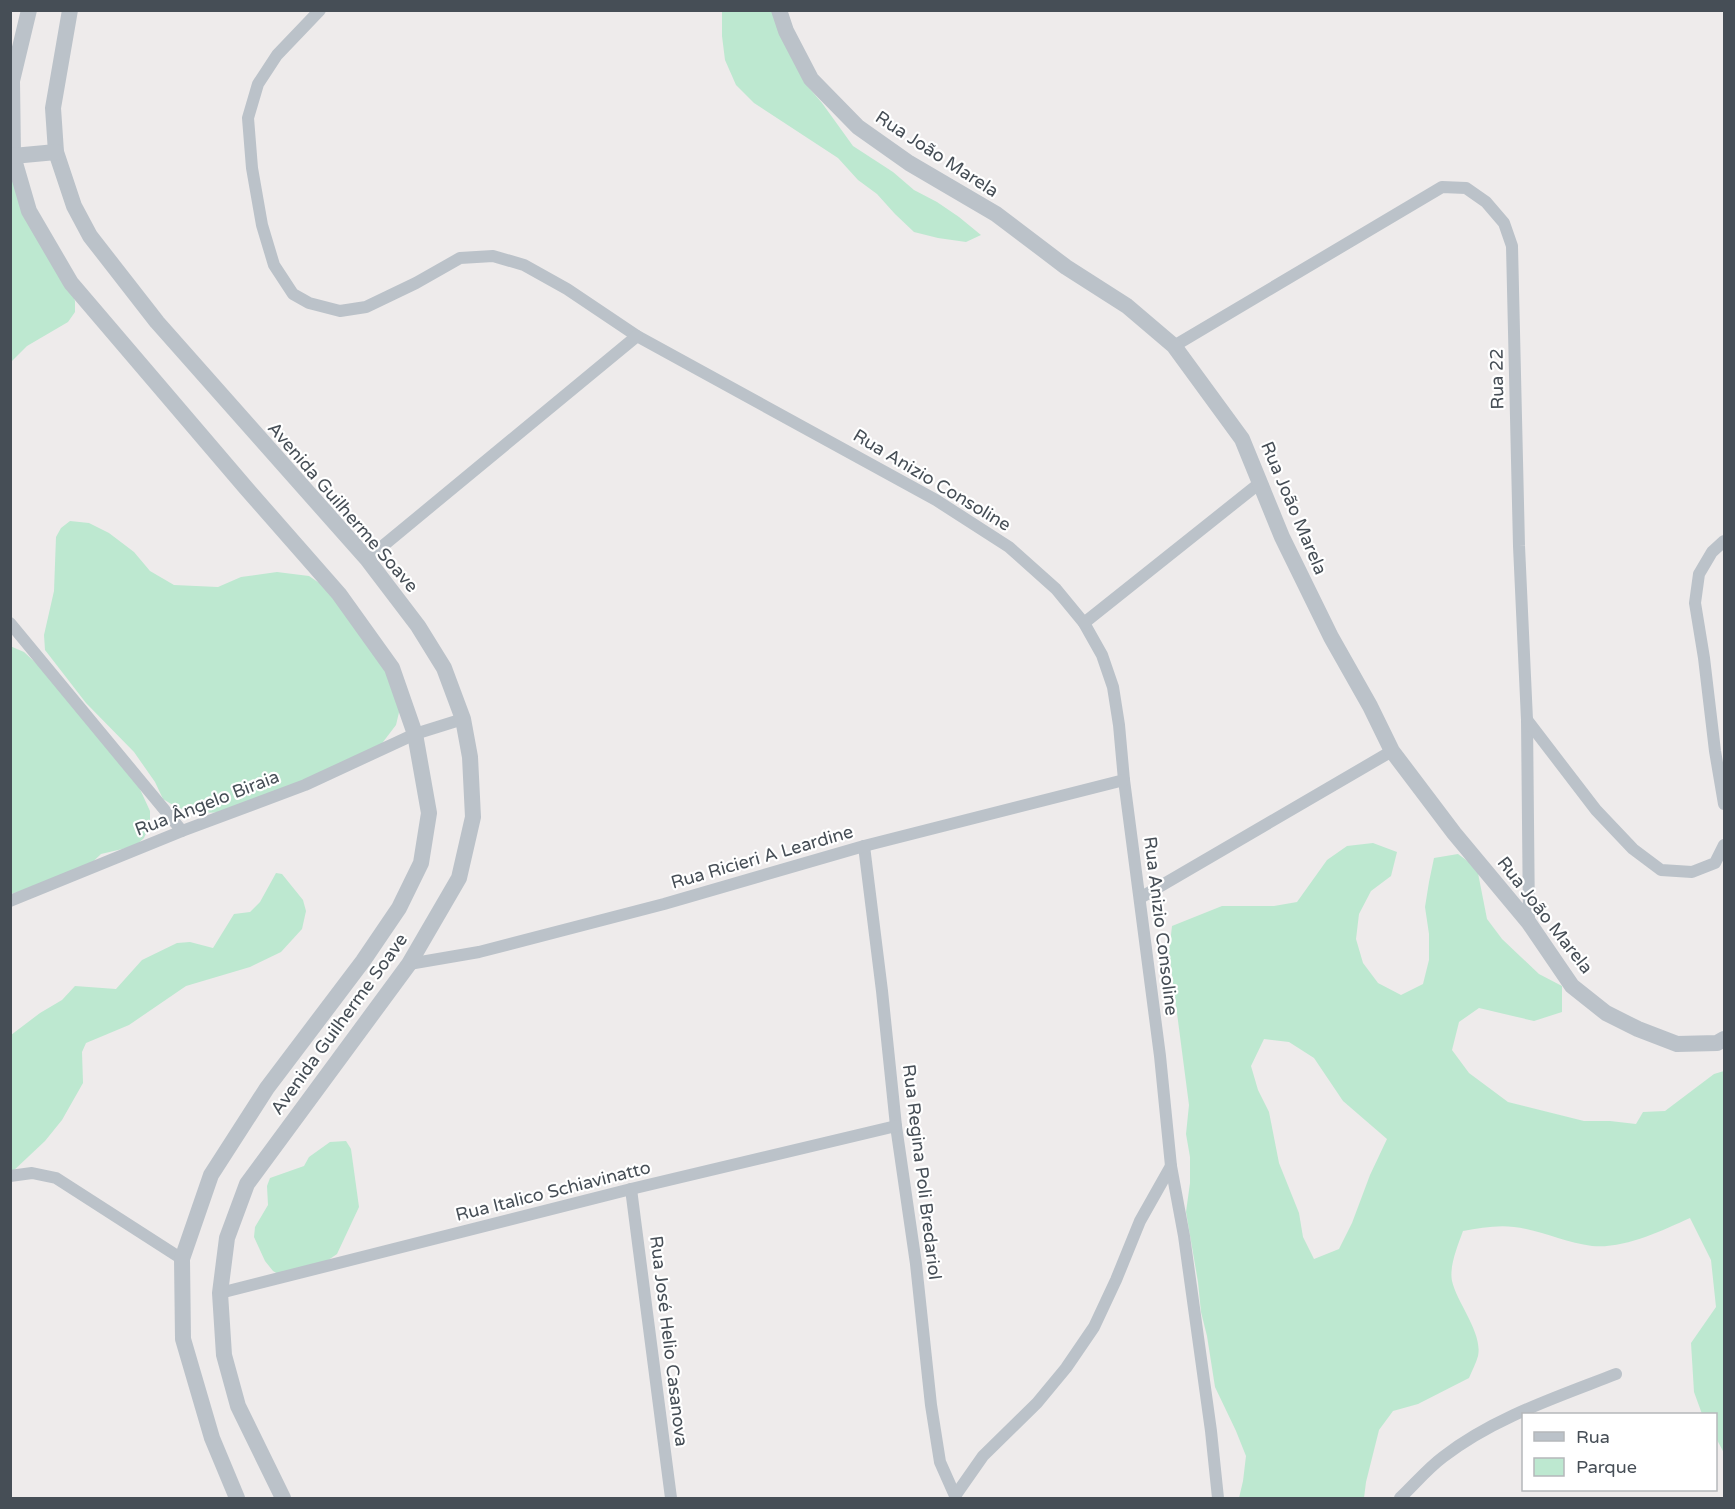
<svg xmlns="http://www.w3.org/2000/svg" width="1735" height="1509" viewBox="0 0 1735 1509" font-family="'Varela Round',sans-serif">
  <rect width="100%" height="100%" fill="#eeebeb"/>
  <g fill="#bde8d0" fill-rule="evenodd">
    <path d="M 722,11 L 784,11 L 804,82 L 822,103 L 853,146 L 893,172 L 914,190 L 937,202 L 959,217 L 981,235 L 966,242 L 938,238 L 914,232 L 895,214 L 877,194 L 858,180 L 838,158 L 754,103 L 736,85 L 725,60 L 722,36 Z"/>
    <path d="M 11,178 L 23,193 L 65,275 L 75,301 L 75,312 L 68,322 L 27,346 L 11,362 Z"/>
    <path d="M 70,521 L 89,523 L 109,533 L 134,552 L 150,571 L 174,585 L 218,587 L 241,577 L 277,572 L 309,576 L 334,593 L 380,647 L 401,704 L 396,725 L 380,746 L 237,812 L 196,813 L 176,807 L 163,799 L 155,782 L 134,752 L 86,703 L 45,650 L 44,635 L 54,591 L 56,537 L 61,528 Z"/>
    <path d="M 10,646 L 24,652 L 57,683 L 133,774 L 150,811 L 150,824 L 144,838 L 135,846 L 101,854 L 82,872 L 11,894 Z"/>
    <path d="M 1373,843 L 1397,852 L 1391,876 L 1371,891 L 1359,914 L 1356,939 L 1363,963 L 1378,983 L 1401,995 L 1423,984 L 1429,960 L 1429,934 L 1425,907 L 1429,882 L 1434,858 L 1458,854 L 1477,868 L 1487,919 L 1502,939 L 1539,974 L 1562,986 L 1562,1012 L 1534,1021 L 1479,1008 L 1459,1022 L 1452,1050 L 1469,1073 L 1508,1102 L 1584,1121 L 1610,1121 L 1636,1124 L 1643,1112 L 1665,1111 L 1714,1074 L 1724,1071 L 1724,1453 L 1716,1438 L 1716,1414 L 1702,1414 L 1694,1392 L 1691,1343 L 1716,1307 L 1711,1260 L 1690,1218 C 1661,1231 1624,1249 1592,1246 C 1566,1243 1540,1230 1514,1227 C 1497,1225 1480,1228 1463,1231 C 1458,1245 1449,1266 1452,1281 C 1457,1303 1483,1333 1478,1356 C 1476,1363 1472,1371 1469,1378 L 1418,1404 L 1393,1411 L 1379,1430 L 1366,1482 L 1364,1498 L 1239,1498 L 1243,1481 L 1246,1456 L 1236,1431 L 1215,1387 L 1207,1336 L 1201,1312 L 1198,1282 L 1186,1212 L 1190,1183 L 1190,1157 L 1186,1134 L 1189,1105 L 1169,952 L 1172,926 L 1222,906 L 1274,906 L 1297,902 L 1327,860 L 1347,846 ZM 1264,1039 L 1289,1042 L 1314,1058 L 1343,1101 L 1387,1139 L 1370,1175 L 1352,1223 L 1339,1249 L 1314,1259 L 1303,1237 L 1299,1213 L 1279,1163 L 1269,1112 L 1258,1090 L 1251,1066 Z"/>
    <path d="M 276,873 L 282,874 L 303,900 L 306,911 L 302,929 L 281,952 L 250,967 L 186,986 L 129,1025 L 86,1043 L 82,1052 L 83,1083 L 62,1120 L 45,1141 L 11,1173 L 11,1035 L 40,1013 L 62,1000 L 75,986 L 116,989 L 142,960 L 177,943 L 190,942 L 213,948 L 234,914 L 250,912 L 260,902 Z"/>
    <path d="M 346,1141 L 351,1149 L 359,1207 L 337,1254 L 305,1276 L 285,1278 L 273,1271 L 265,1261 L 254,1237 L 255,1227 L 268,1205 L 267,1186 L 270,1178 L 304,1166 L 309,1157 L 330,1142 Z"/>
  </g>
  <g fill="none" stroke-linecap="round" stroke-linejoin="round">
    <g stroke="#bbc2c9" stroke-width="12">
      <path d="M 320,10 L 277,55 L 258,84 L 248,118 L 252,168 L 262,225 L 274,265 L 293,294 L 309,303 L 340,311 L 366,307 L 416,283 L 460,258 L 493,256 L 524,265 L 567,289 L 637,336 L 936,500 L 1009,547 L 1056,589 L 1084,623 L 1102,655 L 1113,687 L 1119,725 L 1124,780 L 1160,1056 L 1171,1166 L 1184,1236 L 1211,1431 L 1218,1498"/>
      <path d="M 1174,346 L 1442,187 L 1466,188 L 1486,202 L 1504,223 L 1512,246 L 1519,546 L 1527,720 L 1529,923"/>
      <path d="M 1724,541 L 1712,552 L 1699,574 L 1695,603 L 1704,658 L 1715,751 L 1724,804"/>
      <path d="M 367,559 L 637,336"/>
      <path d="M 10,623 L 182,831"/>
      <path d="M 1084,623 L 1261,482"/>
      <path d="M 1527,720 L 1596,810 L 1633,849 L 1661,870 L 1692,872 L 1715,863 L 1724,845"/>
      <path d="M 864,846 L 882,991 L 896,1126 L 916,1264 L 931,1405 L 940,1462 L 956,1498"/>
      <path d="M 1140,898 L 1392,751"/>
      <path d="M 10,901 L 182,831 L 305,785 L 415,734 L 463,719"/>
      <path d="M 409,964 L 479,952 L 664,904 L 864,846 L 1124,780"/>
      <path d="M 10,1176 L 32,1173 L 56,1178 L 182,1259"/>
      <path d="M 631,1189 L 671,1498"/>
      <path d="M 220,1293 L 631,1189 L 896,1126"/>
      <path d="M 955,1496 L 983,1456 L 1037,1403 L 1066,1368 L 1094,1327 L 1116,1280 L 1140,1221 L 1171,1166"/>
      <path d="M 1400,1498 C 1414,1485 1427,1469 1443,1457 C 1493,1418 1557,1397 1616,1374"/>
    </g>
    <g stroke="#bbc2c9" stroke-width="16">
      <path d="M 29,10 L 12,81 L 13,156 L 29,211 L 71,283 L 246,488 L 339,594 L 392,668 L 415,734 L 429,813 L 421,863 L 399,908 L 363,961 L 267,1088 L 211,1175 L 182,1259 L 183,1339 L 212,1438 L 237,1498"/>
      <path d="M 70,10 L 53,108 L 56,152 L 74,206 L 90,236 L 157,322 L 367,559 L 418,626 L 444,668 L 463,719 L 470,757 L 473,817 L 459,878 L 409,964 L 247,1184 L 227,1238 L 220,1293 L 224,1355 L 238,1406 L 283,1498"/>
      <path d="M 779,10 L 786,31 L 811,79 L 858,127 L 909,163 L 996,214 L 1066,267 L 1127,306 L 1174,346 L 1242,439 L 1282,537 L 1331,637 L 1370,706 L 1392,751 L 1454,833 L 1529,923 L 1572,986 L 1606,1013 L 1638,1029 L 1677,1044 L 1717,1043 L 1724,1039"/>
      <path d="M 13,156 L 56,152"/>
    </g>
  </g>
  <g text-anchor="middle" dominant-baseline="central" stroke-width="4.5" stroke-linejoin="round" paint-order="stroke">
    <g font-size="18" fill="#464e56" stroke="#fff">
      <text transform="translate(937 154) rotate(33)">Rua João Marela</text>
      <text transform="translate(1497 379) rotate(-91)">Rua 22</text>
      <text transform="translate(932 480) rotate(31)">Rua Anizio Consoline</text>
      <text transform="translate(343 507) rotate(49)">Avenida Guilherme Soave</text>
      <text transform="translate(1294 508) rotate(67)">Rua João Marela</text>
      <text transform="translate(207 803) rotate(-21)">Rua Ângelo Biraia</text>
      <text transform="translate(762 857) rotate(-16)">Rua Ricieri A Leardine</text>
      <text transform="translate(1545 915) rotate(52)">Rua João Marela</text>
      <text transform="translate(1161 926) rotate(83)">Rua Anizio Consoline</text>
      <text transform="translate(339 1024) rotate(-54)">Avenida Guilherme Soave</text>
      <text transform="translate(922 1172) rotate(83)">Rua Regina Poli Bredariol</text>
      <text transform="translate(553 1191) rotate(-14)">Rua Italico Schiavinatto</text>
      <text transform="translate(669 1341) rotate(83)">Rua José Helio Casanova</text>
    </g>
  </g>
  <rect width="1735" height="1509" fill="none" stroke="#464e56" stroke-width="24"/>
  <rect x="1522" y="1413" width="195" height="78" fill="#ffffff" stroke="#b5b8bb" stroke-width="1.5"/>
  <rect x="1534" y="1432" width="30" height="9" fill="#bbc2c9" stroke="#b5b8bb" stroke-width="1.5"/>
  <text x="1576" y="1443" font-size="18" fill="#464e56">Rua</text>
  <rect x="1534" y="1458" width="30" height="18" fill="#bde8d0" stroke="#b5b8bb" stroke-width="1.5"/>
  <text x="1576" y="1473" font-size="18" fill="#464e56">Parque</text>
</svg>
